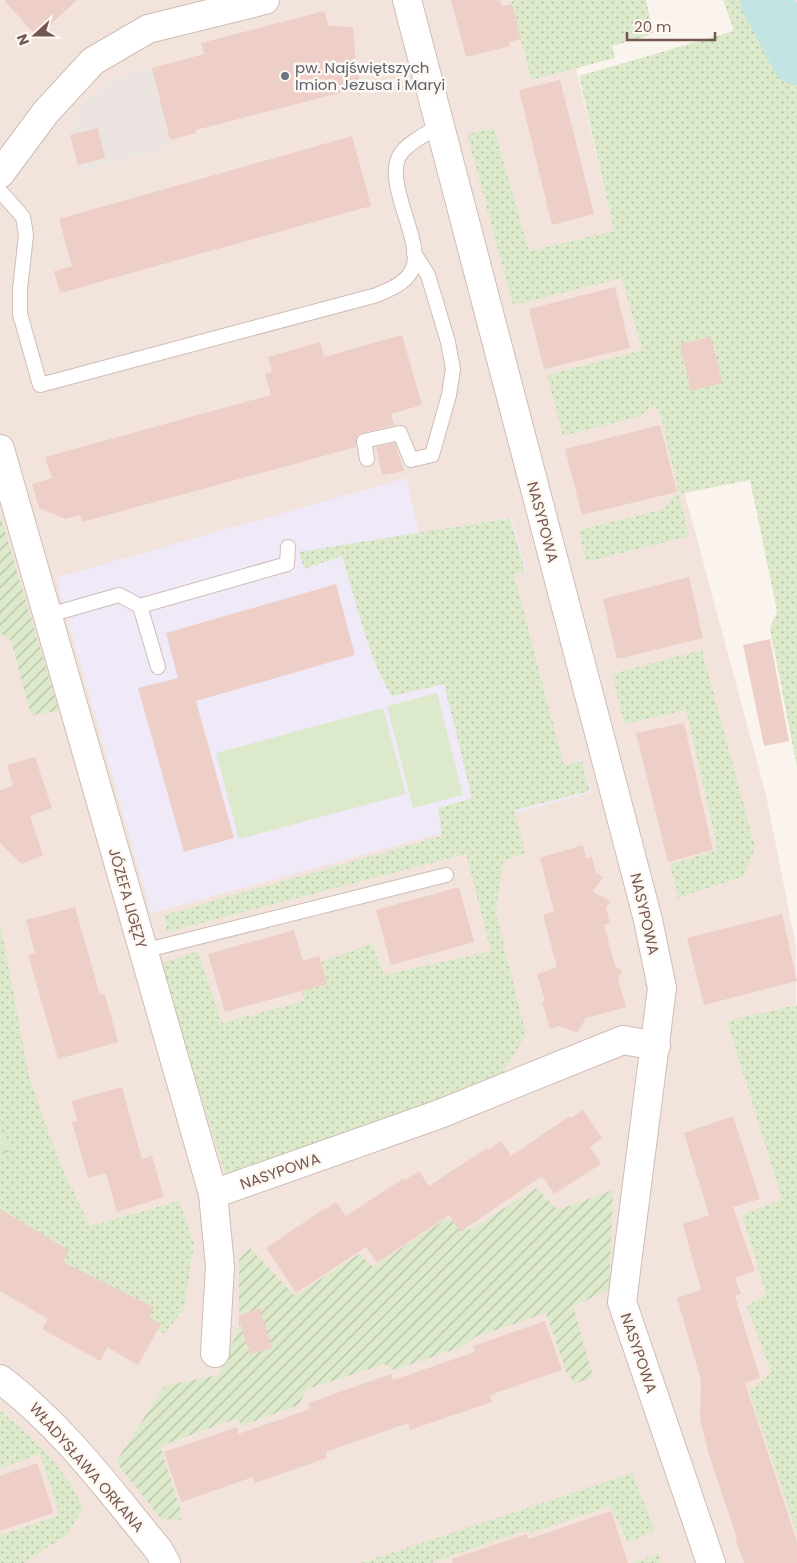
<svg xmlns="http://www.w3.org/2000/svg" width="797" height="1563" viewBox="0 0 797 1563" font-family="Poppins,sans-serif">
  <defs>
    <pattern id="grass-dots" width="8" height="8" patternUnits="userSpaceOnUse" patternTransform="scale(1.25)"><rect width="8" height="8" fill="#dde9cb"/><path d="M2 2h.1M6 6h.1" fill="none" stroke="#b8c0a7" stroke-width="1.8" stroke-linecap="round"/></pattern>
    <pattern id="park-crowns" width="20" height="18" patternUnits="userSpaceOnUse" patternTransform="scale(1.25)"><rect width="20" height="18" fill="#dde9cb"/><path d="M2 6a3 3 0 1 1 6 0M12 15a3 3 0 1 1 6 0" fill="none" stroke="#b8c0a7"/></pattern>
    <pattern id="garden-furrows" width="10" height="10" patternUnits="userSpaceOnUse" patternTransform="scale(1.25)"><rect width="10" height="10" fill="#dde9cb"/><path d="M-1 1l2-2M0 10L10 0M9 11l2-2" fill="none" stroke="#b8c0a7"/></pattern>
  </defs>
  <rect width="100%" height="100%" fill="#fbf3ed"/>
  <path fill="#f2e4dc" d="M 0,0 L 511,0 L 531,79 L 576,68 L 614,231 L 766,795 L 796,947 L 797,1563 L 0,1563 Z"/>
  <path fill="#fae4e2" d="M 784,0 L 797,0 L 797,34 L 788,16 Z"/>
  <path fill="#ece4e1" d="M 152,68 L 171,148 L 79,171 L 70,135 L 81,105 L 114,78 Z"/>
  <path fill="#f0e9f8" d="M 406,478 L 419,533 L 511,517 L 527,571 L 514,575 L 564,765 L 582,760 L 592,792 L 151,913 L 56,578 Z"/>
  <g fill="url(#grass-dots)">
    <path d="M 511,0 L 646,0 L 653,32 L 647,36 L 612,46 L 615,58 L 531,80 Z"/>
    <path d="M 723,0 L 784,0 L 797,34 L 797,767 L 770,629 L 777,611 L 750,480 L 679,494 L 689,536 L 586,562 L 579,530 L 664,509 L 674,496 L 679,494 L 661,417 L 655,405 L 640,416 L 563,436 L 547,375 L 642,350 L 622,278 L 513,305 L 467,134 L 494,128 L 529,251 L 614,231 L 579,76 L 734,31 Z"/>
    <path d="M 510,518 L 525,571 L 514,575 L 564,765 L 582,761 L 590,791 L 515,810 L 525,853 L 503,861 L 496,913 L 526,1035 L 502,1074 L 227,1178 L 159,964 L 198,951 L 222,1023 L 304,1001 L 300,970 L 372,943 L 384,975 L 491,951 L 466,854 L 167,932 L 164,915 L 442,836 L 438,808 L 472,798 L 444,684 L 392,696 C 369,662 355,596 342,556 L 304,569 L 299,552 Z"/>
    <path d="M 702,650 L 755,847 L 744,876 L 678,898 L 670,864 L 718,850 L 686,710 L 624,724 L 612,674 Z"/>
    <path d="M 0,922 L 29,1076 L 58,1159 L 90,1226 L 179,1201 L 194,1244 L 184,1309 L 164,1334 L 118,1300 L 106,1311 L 0,1218 Z"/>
    <path d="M 797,1005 L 797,1533 L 749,1391 L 771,1373 L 747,1306 L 766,1294 L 742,1215 L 782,1199 L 727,1021 Z"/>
    <path d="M 0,1410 C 33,1439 65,1466 83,1508 L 68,1534 L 24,1563 L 0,1563 L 0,1535 L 60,1515 L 40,1454 L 0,1468 Z"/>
    <path d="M 632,1473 L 655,1531 L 628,1542 L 610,1506 L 530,1533 L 524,1531 L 431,1563 L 361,1563 Z"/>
    <path d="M 658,1554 L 661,1563 L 633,1563 Z"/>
  </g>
  <path fill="url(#park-crowns)" d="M 0,1115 L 10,1152 L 0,1154 Z"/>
  <g fill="url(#garden-furrows)">
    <path d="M 0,515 L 59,711 L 31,715 L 11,641 L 0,633 Z"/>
    <path d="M 536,1188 L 558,1210 L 613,1190 L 609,1290 L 573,1306 L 593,1377 L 575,1384 L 566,1371 L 546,1313 L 475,1337 L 464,1346 L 394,1370 L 385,1364 L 307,1389 L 298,1405 L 243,1425 L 235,1419 L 160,1446 L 180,1508 L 181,1520 L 161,1519 L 116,1462 L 164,1386 L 219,1375 L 239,1327 L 239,1260 L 250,1248 L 295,1296 L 359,1254 L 373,1267 L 447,1218 L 470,1230 Z"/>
  </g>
  <g fill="#dde9cb">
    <path d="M 437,693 L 463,795 L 413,808 L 387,706 Z"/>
    <path d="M 383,708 L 406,794 L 239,839 L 216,753 Z"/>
  </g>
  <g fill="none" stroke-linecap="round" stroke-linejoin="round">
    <path stroke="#c2e4e3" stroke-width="52" d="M 766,0 L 797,59"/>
  </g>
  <g fill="#eecfc7">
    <path d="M 4,0 L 77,0 L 37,37 Z"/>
    <path d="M 451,0 L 500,0 L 502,6 L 512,4 L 521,39 L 509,42 L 511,46 L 466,57 Z"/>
    <path d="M 324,11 L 329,26 L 353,27 L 356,66 L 362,87 L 196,130 L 196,133 L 170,140 L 152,68 L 204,54 L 201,43 Z"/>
    <path d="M 560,80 L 594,214 L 552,225 L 519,90 Z"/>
    <path d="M 98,128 L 105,158 L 78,165 L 70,135 Z"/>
    <path d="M 352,136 L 371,206 L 60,293 L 54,271 L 72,266 L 59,219 Z"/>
    <path d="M 615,287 L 630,348 L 544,369 L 529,309 Z"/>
    <path d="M 402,335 L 422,405 L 391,414 L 394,425 L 359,434 L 356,439 L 356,447 L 82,522 L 80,515 L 65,519 L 39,508 L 32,484 L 52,478 L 45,457 L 271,395 L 265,374 L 272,372 L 268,357 L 320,342 L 324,357 Z"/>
    <path d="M 711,337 L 722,383 L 691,391 L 680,344 Z"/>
    <path d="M 660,425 L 677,492 L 582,515 L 565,449 Z"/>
    <path d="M 395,443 L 404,471 L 382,475 L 376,447 Z"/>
    <path d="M 689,577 L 703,638 L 617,659 L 603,599 Z"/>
    <path d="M 336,584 L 355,655 L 196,701 L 234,838 L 184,852 L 138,688 L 178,678 L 166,633 Z"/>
    <path d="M 770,639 L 789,741 L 764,746 L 743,645 Z"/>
    <path d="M 684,723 L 713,850 L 668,862 L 636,733 Z"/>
    <path d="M 35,757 L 52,808 L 30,816 L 43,855 L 22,864 L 0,843 L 0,790 L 13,786 L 7,765 Z"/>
    <path d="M 583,845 L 586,858 L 592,857 L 596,873 L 603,877 L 593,892 L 610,901 L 606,908 L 610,923 L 604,925 L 615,966 L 622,970 L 618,979 L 626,1007 L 586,1018 L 577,1033 L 560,1026 L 550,1029 L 542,1002 L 545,1001 L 537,974 L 557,967 L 543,915 L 554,911 L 540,858 Z"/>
    <path d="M 459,887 L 474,942 L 391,965 L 376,910 Z"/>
    <path d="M 75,907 L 100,995 L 105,994 L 118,1042 L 58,1059 L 28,955 L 35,953 L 26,920 Z"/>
    <path d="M 782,914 L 797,981 L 704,1005 L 687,938 Z"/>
    <path d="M 294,930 L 303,961 L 319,956 L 327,984 L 225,1012 L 208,954 Z"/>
    <path d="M 122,1087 L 142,1159 L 152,1156 L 164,1197 L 117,1212 L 106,1173 L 88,1178 L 72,1122 L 77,1121 L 72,1101 Z"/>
    <path d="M 583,1110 L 602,1138 L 590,1147 L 601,1164 L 554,1194 L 544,1178 L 542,1179 L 541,1177 L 460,1232 L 449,1215 L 377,1263 L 366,1247 L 296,1293 L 266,1248 L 322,1210 L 323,1211 L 336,1202 L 346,1216 L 404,1178 L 405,1180 L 419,1171 L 429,1186 L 487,1148 L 488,1150 L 501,1141 L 511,1156 L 570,1116 L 571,1118 Z"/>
    <path d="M 733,1116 L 760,1199 L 733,1207 L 755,1271 L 735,1278 L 741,1294 L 735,1296 L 760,1378 L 745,1383 L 797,1542 L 797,1563 L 744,1563 L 735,1538 L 737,1538 L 709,1455 L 700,1419 L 701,1380 L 677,1298 L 701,1290 L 683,1224 L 709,1215 L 684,1133 Z"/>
    <path d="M 0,1209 L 69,1250 L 63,1262 L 154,1307 L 149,1317 L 161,1324 L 138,1365 L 107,1347 L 100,1361 L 42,1329 L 48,1319 L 0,1291 Z"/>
    <path d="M 260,1308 L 272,1348 L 250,1354 L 238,1316 Z"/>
    <path d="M 545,1321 L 562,1370 L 490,1395 L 492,1402 L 410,1430 L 408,1423 L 326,1452 L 327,1458 L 255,1483 L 253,1477 L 181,1502 L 164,1452 L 237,1427 L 238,1434 L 310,1409 L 308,1403 L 391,1374 L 393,1380 L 475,1352 L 473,1346 Z"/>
    <path d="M 37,1463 L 54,1513 L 0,1531 L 0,1476 Z"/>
    <path d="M 611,1511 L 628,1563 L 453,1563 L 452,1559 L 526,1534 L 529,1539 Z"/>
  </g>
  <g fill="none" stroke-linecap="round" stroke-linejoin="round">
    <defs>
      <g id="lane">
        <path d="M 0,191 L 23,217 L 26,235 L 20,289 L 20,314 L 40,385 L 377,295 C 390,289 407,283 413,268 C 424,240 380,178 402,152 C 411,141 427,133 440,126"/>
        <path d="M 367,459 L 364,441 L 400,433 L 411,460 L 432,455 L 449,395 L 453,369 L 448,342 L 428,275 L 414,253"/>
        <path d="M 140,606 L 158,667"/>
        <path d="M 49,615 L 119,595 L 140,606 L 287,564 L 288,547"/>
        <path d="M 143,951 L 446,875"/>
      </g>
      <g id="street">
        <path d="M 407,0 L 648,920 L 662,988 L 622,1302 L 711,1563"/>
        <path d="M 0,174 L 46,112 L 93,61 L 148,29 L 265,0"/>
        <path d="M 0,449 L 213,1194 L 220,1266 L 215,1353"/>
        <path d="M 213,1194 L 437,1115 L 623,1040 L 656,1046"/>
        <path d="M 0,1379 C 62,1425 109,1490 158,1549 L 166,1563"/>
      </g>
    </defs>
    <use href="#lane" stroke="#cfbcb5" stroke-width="16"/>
    <use href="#street" stroke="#cfbcb5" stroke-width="30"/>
    <use href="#lane" stroke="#fff" stroke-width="14"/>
    <use href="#street" stroke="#fff" stroke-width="28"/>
  </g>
  <circle fill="#6b7280" stroke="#fef8f3" stroke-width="2" cx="285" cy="76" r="5"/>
  <g text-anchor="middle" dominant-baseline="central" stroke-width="5" stroke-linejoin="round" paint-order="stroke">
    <g font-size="15" fill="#5b616d" stroke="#fef8f3" text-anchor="start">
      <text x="295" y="67">pw. Najświętszych<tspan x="295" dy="17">Imion Jezusa i Maryi</tspan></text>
    </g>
    <g font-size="15" fill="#755751" stroke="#fef8f3">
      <text transform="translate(543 522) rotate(75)">NASYPOWA</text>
      <text transform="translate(128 898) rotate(74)">JÓZEFA LIGĘZY</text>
      <text transform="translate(645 914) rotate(77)">NASYPOWA</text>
      <text transform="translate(280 1171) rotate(-19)">NASYPOWA</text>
      <text transform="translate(639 1353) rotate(71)">NASYPOWA</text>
      <text transform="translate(87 1467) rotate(49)">WŁADYSŁAWA ORKANA</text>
    </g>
  </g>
  <g transform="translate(35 35) rotate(249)" stroke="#fef8f3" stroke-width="4" paint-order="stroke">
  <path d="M0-4L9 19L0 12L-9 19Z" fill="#755751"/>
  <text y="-8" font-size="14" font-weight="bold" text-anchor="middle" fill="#755751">N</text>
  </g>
  <path d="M627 32v8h88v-8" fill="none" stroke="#755751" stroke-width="2.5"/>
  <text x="634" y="32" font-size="15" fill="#755751" stroke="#fef8f3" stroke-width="4" paint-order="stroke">20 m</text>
</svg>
